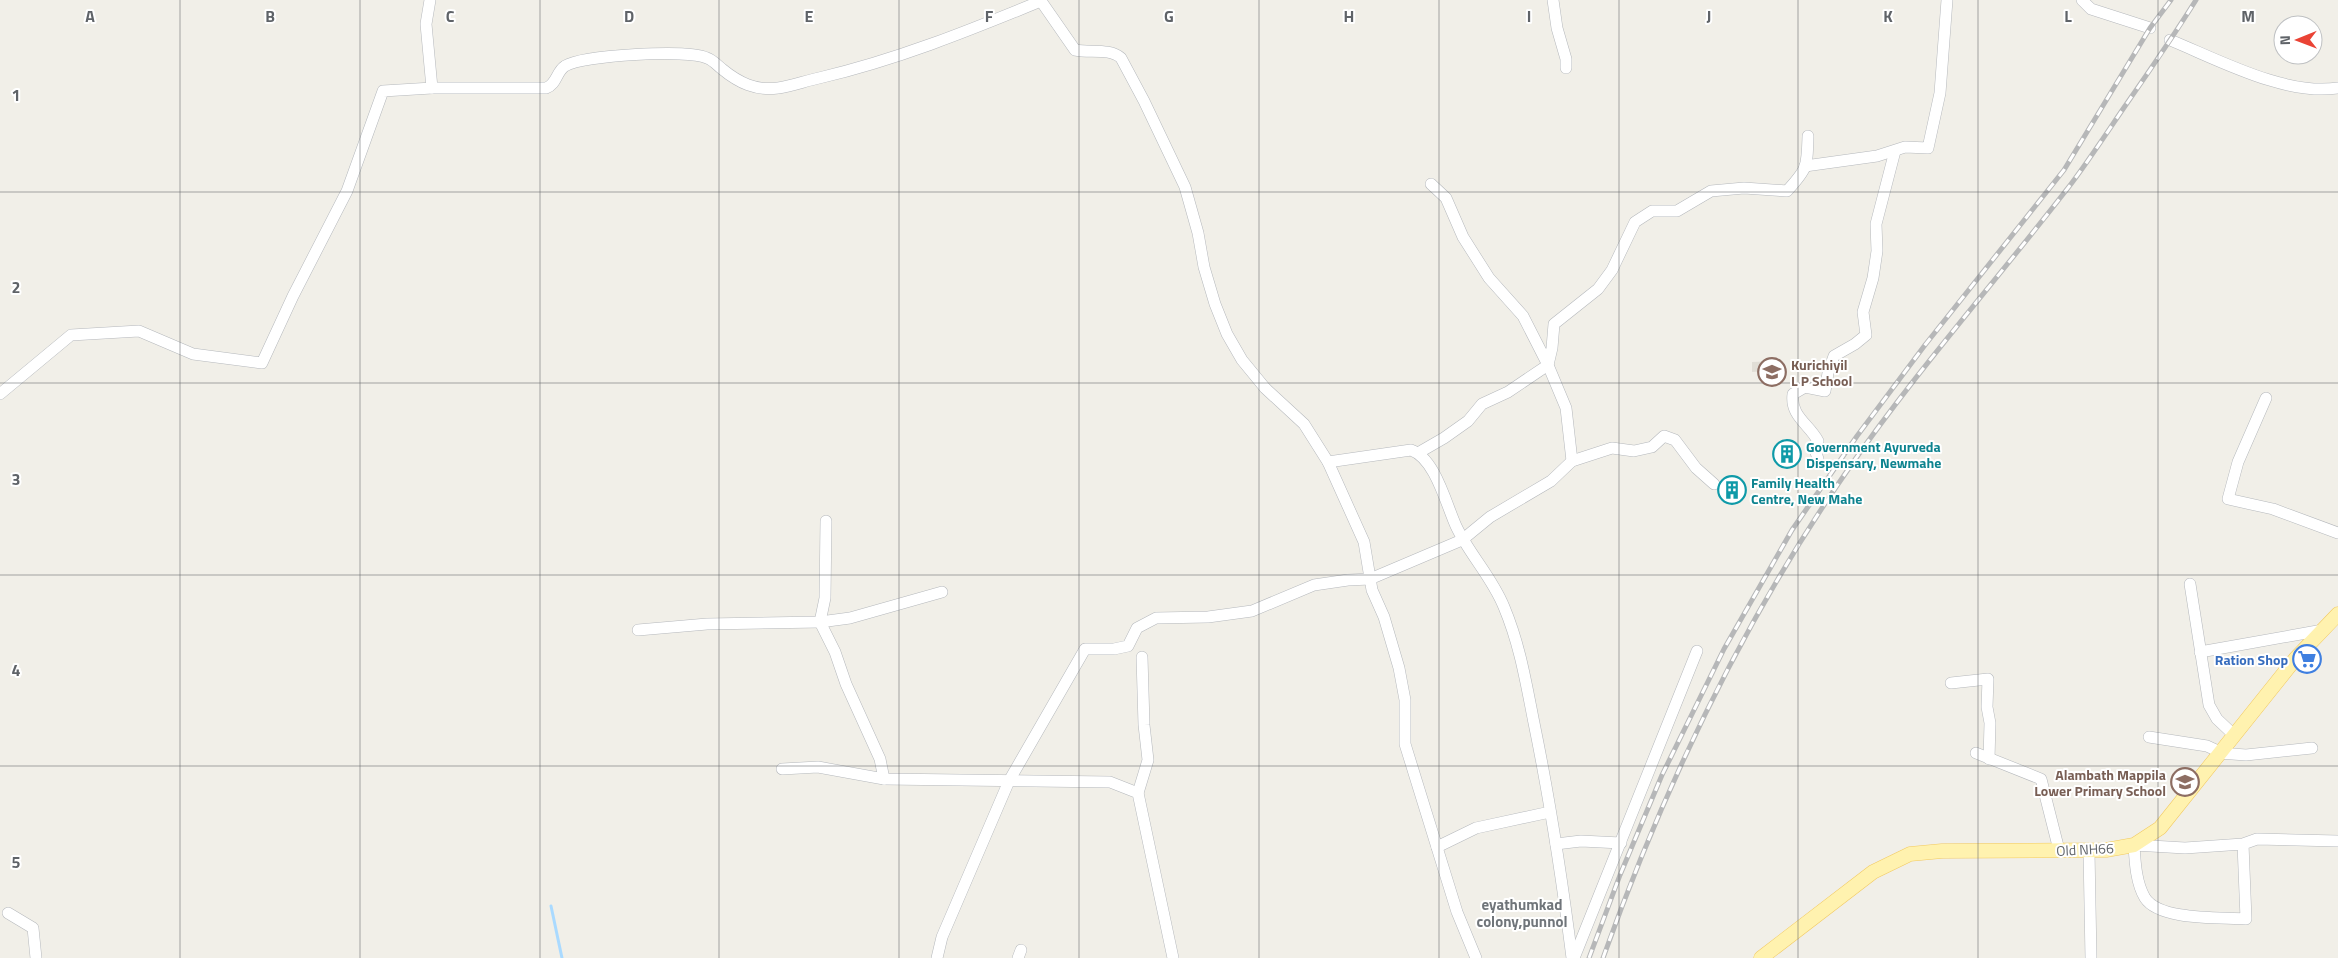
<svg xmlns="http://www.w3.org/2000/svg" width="2338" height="958" viewBox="0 0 2338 958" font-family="'Titillium Web',sans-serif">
  <rect width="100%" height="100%" fill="#f1efe8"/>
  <path fill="#e1ded6" d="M 1777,361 L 1778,383 L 1767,383 L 1766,371 L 1752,372 L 1752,362 Z"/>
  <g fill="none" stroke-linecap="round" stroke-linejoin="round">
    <path stroke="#aadaff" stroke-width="3" d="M 551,906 L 562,958"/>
    <defs>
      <g id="minor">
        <path d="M 430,0 L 426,24 L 432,88"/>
        <path d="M 1553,0 L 1557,28 L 1566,59 L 1566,68"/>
        <path d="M 2082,0 L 2091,9 L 2150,28"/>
        <path d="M 2170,40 C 2219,60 2285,96 2338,88"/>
        <path d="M 1805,166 L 1877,156 L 1905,147 L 1928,148 L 1940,93 L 1947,0"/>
        <path d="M 1431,184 L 1446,198 L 1463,237 L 1489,278 L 1523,316 L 1548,365 L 1566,408 L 1572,461"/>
        <path d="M 0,394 L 71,335 L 139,331 L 193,354 L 262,363 L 293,296 L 347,191 L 383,91 L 432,88 L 546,88 C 557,84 556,72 565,66 C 583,55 688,49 707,58 C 713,60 718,66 722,69 C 739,83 756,91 778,88 C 792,86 805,81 819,78 C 896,60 968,31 1041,1 L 1075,50 C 1090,53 1110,48 1121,58 L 1144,101 L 1185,187 L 1198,233 L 1204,267 L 1215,304 L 1227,334 L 1242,360 L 1265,388 L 1304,424 L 1328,462 L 1364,542 L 1372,590 L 1384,617 L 1399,668 L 1405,700 L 1405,744 L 1457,912 L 1476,958"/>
        <path d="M 2266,398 L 2238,462 L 2228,499 L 2273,509 L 2338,533"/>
        <path d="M 1418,453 L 1444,438 L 1468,421 L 1482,404 L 1508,392 L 1548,365 L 1552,348 L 1554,324 L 1598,289 L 1612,270 L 1635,222 L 1652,211 L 1677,211 L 1711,191 L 1744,188 L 1787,191 C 1808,168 1807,167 1808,136"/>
        <path d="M 1818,459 L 1814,446 L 1818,441 C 1809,424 1790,416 1793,394 L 1805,387 L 1825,391 L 1828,373 L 1834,356 L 1855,344 L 1866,335 L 1863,312 L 1873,278 L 1877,251 L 1876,224 L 1895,151"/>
        <path d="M 1328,462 L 1411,450 C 1435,458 1446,504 1456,526 C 1469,554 1492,577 1504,607 C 1520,645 1526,683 1534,723 C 1550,801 1562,879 1572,958"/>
        <path d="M 826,521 L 825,598 L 820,622 L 835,652 L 846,684 L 880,759 L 884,779"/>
        <path d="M 2190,584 L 2209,705 L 2217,719 L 2234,735"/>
        <path d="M 638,630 L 707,624 L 820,622 L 850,618 L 942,592"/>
        <path d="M 2200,652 L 2323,630"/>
        <path d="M 1951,683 L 1988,679 L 1987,707 L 1990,723 L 1989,759"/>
        <path d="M 2149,737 L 2207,746 L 2220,752"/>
        <path d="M 1976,753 L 2041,779 L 2059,850"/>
        <path d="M 2219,753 L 2246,755 L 2312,748"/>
        <path d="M 782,769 L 818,767 L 884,779 L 1110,782 L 1138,793 L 1173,958"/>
        <path d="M 1138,793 L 1148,760 L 1144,725 L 1142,657"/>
        <path d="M 1556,844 L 1581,841 L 1621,843"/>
        <path d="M 2243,844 L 2246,919 C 2221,917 2160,921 2145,898 C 2136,883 2135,862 2134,845 L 2185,848 L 2243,844 L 2257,839 L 2338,841"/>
        <path d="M 1437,847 L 1476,828 L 1550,812"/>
        <path d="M 2089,851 L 2091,958"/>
        <path d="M 8,913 L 33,928 L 36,958"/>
        <path d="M 937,958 L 942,937 L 1009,781 L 1085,649 L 1114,649 L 1128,646 L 1137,628 L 1156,618 L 1208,617 L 1252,611 L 1314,585 L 1348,580 L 1370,579 L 1462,540 L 1490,517 L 1551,481 L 1572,461 L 1612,448 L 1634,451 L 1652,447 L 1664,436 L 1675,440 L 1696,468 L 1714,484"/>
        <path d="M 1018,958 L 1021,950"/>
        <path d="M 1574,958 L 1697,651"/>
      </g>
      <path id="major" d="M 1761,958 L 1873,872 L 1910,854 L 1942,851 L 2106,850 L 2134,845 L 2160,828 L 2296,658 L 2338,614"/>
    </defs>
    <use href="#minor" stroke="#b5b8bc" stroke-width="12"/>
    <use href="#major" stroke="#f2c960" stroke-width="15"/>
    <use href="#minor" stroke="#fff" stroke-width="11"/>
    <use href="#major" stroke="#fff2af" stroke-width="14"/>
    <defs>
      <g id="rail">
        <path d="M 1589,958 L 1620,875 L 1662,775 L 1724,649 L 1792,530 L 1857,436 L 1925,345 L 2064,170 L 2150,28 L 2171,0"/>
        <path d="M 1603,958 C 1664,787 1743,621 1847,471 C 1916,371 1997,280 2071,184 C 2089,160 2106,134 2123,109 C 2148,73 2173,37 2196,0"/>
      </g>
    </defs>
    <use href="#rail" stroke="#b6b7b8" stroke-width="5"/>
    <use href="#rail" stroke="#fff" stroke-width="3" stroke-dasharray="9" stroke-linecap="butt"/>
  </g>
  <path fill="none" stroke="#5f6368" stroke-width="1" stroke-opacity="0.55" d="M 180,0 L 180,958M 360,0 L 360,958M 540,0 L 540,958M 719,0 L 719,958M 899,0 L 899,958M 1079,0 L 1079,958M 1259,0 L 1259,958M 1439,0 L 1439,958M 1619,0 L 1619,958M 1798,0 L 1798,958M 1978,0 L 1978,958M 2158,0 L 2158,958M 0,192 L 2338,192M 0,383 L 2338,383M 0,575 L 2338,575M 0,766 L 2338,766"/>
  <defs>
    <symbol id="school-ring" viewBox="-11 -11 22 22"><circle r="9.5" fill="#fff" stroke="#8d6e63" stroke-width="1.5"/><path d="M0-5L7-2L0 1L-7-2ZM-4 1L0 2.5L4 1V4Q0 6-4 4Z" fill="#8d6e63"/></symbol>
    <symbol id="building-ring" viewBox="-11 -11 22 22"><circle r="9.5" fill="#fff" stroke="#0f9aa8" stroke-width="1.5"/><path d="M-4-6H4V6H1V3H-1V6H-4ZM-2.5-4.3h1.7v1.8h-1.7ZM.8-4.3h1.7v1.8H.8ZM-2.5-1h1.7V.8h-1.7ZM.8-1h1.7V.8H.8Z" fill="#0f9aa8"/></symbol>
    <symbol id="supermarket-ring" viewBox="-11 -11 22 22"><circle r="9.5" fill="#fff" stroke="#3f7fe0" stroke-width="1.5"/><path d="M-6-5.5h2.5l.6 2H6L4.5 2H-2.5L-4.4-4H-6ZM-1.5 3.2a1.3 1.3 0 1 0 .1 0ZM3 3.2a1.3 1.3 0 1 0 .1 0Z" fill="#3f7fe0"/></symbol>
  </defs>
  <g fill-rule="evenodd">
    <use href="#school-ring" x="1756" y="356" width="32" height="32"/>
    <use href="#building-ring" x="1771" y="438" width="32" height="32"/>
    <use href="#building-ring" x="1716" y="474" width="32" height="32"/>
    <use href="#supermarket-ring" x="2291" y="643" width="32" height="32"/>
    <use href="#school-ring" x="2169" y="766" width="32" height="32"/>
  </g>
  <g text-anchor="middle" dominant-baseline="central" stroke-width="4" stroke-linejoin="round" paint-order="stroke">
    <g font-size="14" font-weight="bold" fill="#785e54" stroke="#fff" text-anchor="start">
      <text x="1791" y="364">Kurichiyil<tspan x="1791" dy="16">L P School</tspan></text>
      <text x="2166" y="774" text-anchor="end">Alambath Mappila<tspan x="2166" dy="16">Lower Primary School</tspan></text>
    </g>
    <g font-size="14" font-weight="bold" fill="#0d838f" stroke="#fff" text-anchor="start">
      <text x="1806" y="446">Government Ayurveda<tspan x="1806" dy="16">Dispensary, Newmahe</tspan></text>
      <text x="1751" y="482">Family Health<tspan x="1751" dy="16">Centre, New Mahe</tspan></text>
    </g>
    <g font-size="14" font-weight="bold" fill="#366cbe" stroke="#fff" text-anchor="end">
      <text x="2288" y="659">Ration Shop</text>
    </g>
    <g font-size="14" fill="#5f6368" stroke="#fff">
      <text transform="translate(2085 849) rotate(-3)">Old NH66</text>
    </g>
    <g font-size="15" font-weight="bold" fill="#70757a" stroke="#fff">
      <text x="1522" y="904">eyathumkad<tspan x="1522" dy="17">colony,punnol</tspan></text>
    </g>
  </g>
  <g font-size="16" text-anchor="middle" font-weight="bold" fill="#5f6368" stroke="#fff" stroke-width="4" stroke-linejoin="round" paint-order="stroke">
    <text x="90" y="22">A</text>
    <text x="270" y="22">B</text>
    <text x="450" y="22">C</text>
    <text x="629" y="22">D</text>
    <text x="809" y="22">E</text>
    <text x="989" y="22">F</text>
    <text x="1169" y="22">G</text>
    <text x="1349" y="22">H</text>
    <text x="1529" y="22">I</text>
    <text x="1709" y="22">J</text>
    <text x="1888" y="22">K</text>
    <text x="2068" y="22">L</text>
    <text x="2248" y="22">M</text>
    <text x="16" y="101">1</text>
    <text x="16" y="293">2</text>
    <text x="16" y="485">3</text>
    <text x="16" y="676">4</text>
    <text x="16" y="868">5</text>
  </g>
  <g transform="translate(2298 40) rotate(269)"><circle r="24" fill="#ffffff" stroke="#bfc1c3"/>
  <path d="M0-4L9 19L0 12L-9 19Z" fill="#ea4335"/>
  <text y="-8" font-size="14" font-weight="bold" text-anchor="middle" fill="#5f6368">N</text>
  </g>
</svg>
